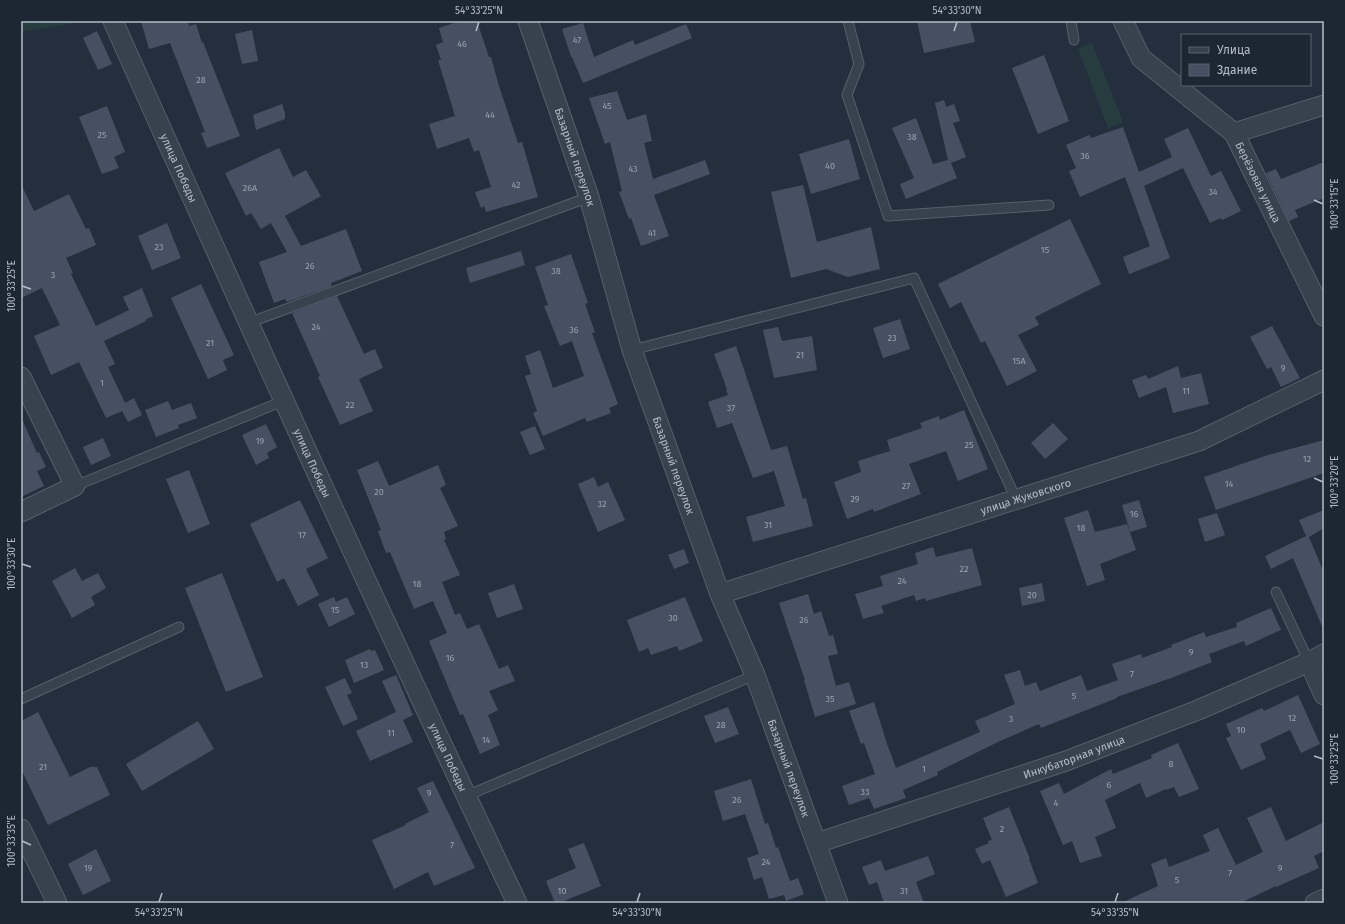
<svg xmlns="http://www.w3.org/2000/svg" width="1345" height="924" viewBox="0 0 1345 924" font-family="'Fira Sans',sans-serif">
  <rect width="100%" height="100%" fill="#242f3e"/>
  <g fill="#263c3f">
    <path d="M 21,21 L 87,21 L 21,32 Z"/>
    <path d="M 1092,43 L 1123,122 L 1108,128 L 1078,49 Z"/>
  </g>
  <g fill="#455162">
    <path d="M 141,21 L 188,21 L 189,26 L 196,24 L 202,43 L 203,42 L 240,136 L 207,148 L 201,133 L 205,132 L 170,43 L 149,49 Z"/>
    <path d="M 460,21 L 477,21 L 489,57 L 491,57 L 499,86 L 518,143 L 522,142 L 538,197 L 486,212 L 484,206 L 481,208 L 475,192 L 491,187 L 479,150 L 474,152 L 469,138 L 437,149 L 429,124 L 455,116 L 438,60 L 441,60 L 436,45 L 443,42 L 439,28 Z"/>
    <path d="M 917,21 L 970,21 L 975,42 L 924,53 Z"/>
    <path d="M 583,23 L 594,57 L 633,40 L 635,45 L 686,24 L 692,38 L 583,83 L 572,57 L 571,57 L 562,29 Z"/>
    <path d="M 252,30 L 258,61 L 242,64 L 235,34 Z"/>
    <path d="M 97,31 L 112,64 L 98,70 L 83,38 Z"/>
    <path d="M 1044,55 L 1069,121 L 1038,134 L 1012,68 Z"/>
    <path d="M 617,91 L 627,120 L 646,114 L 652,141 L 644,143 L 653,179 L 705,160 L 710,174 L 654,195 L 669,236 L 641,246 L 631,218 L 629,219 L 619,192 L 622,191 L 610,142 L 605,144 L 589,98 Z"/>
    <path d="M 944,100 L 946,107 L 954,104 L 960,121 L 953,123 L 966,157 L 951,163 L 957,178 L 906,199 L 900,184 L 914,178 L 892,128 L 916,118 L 933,164 L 948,160 L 935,103 Z"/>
    <path d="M 282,104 L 285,113 L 285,119 L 256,130 L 253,115 Z"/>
    <path d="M 107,106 L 125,152 L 114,157 L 119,168 L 102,174 L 79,117 Z"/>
    <path d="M 1123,127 L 1139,172 L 1172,157 L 1164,139 L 1188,128 L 1211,176 L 1221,171 L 1241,211 L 1222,220 L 1221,218 L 1210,223 L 1183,168 L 1144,186 L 1170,258 L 1129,274 L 1123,257 L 1150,246 L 1125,177 L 1080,197 L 1069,171 L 1076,168 L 1066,145 L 1089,135 L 1091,138 Z"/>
    <path d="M 849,139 L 860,179 L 811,194 L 799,154 Z"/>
    <path d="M 279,148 L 293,177 L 306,170 L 321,196 L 285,216 L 301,246 L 346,229 L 362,271 L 331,283 L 332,286 L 287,302 L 285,299 L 274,303 L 259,262 L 287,252 L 271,223 L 261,229 L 251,213 L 246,216 L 225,173 Z"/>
    <path d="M 1324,162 L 1324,198 L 1295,210 L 1298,217 L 1289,221 L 1266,173 L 1276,169 L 1281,179 Z"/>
    <path d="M 21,184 L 34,211 L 69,194 L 86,229 L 89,228 L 96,245 L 66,258 L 73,273 L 71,274 L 96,326 L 129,310 L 123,297 L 142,288 L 153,316 L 145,320 L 146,321 L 104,341 L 115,364 L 108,367 L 125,403 L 134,398 L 142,415 L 128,422 L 122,411 L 106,418 L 79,362 L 51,375 L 34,336 L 60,325 L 42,288 L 21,298 Z"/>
    <path d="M 803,185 L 817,242 L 871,227 L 880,269 L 848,277 L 826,269 L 791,278 L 771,192 Z"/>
    <path d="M 1070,219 L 1101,284 L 1035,317 L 1039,325 L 1018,335 L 1037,371 L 1007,386 L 985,341 L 981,343 L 961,302 L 950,308 L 938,284 Z"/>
    <path d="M 167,223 L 181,258 L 152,270 L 138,236 Z"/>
    <path d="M 521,251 L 525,265 L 470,283 L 466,268 Z"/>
    <path d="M 571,254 L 588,303 L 585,304 L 595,332 L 592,333 L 618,404 L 609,408 L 611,413 L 587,422 L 585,418 L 543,436 L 533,413 L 537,411 L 525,376 L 531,374 L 525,356 L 540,350 L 553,388 L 584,376 L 572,341 L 560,346 L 544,306 L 548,305 L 535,267 Z"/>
    <path d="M 201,284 L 234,355 L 223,360 L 227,370 L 208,379 L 171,298 Z"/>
    <path d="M 337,296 L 364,354 L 375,349 L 383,368 L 359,379 L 373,411 L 340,425 L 318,377 L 320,376 L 292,313 Z"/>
    <path d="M 900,319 L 910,349 L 883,358 L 873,328 Z"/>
    <path d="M 1272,326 L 1300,378 L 1281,387 L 1271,367 L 1267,369 L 1250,337 Z"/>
    <path d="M 778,327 L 782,341 L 812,336 L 817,370 L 774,378 L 763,330 Z"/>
    <path d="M 736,346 L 771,450 L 787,446 L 803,499 L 806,498 L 813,526 L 753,542 L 746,517 L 785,506 L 774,471 L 753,478 L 732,423 L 717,428 L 708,402 L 728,395 L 726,389 L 727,389 L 714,354 Z"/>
    <path d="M 1178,366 L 1181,378 L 1201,373 L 1209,404 L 1173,413 L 1166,387 L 1139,398 L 1132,380 L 1146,375 L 1148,379 Z"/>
    <path d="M 168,401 L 172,410 L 191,403 L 197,418 L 178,425 L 179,428 L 156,437 L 145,410 Z"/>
    <path d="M 964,410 L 988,469 L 958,481 L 946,451 L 909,464 L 921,494 L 874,512 L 873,509 L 847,519 L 834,482 L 861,472 L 858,461 L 890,451 L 887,440 L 922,428 L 920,423 L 939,416 L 940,420 Z"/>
    <path d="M 21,417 L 37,453 L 39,452 L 46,467 L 37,471 L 44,486 L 21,497 Z"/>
    <path d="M 1053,423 L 1068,439 L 1045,459 L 1031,443 Z"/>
    <path d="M 266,424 L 277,447 L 267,453 L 269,458 L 256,465 L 242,435 Z"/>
    <path d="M 535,426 L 545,449 L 530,455 L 520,432 Z"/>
    <path d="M 103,438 L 111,456 L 91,465 L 83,447 Z"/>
    <path d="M 1324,440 L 1324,473 L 1216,510 L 1204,477 L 1268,455 Z"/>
    <path d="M 378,461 L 389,486 L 438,465 L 446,485 L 440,488 L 458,526 L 444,532 L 446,539 L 444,540 L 460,575 L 442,582 L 455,615 L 460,613 L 467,629 L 479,624 L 499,669 L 508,665 L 515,681 L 489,691 L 498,710 L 488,715 L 500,745 L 480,754 L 463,714 L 460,715 L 429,641 L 447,633 L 433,601 L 414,609 L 390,552 L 386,553 L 378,531 L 381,530 L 357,470 Z"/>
    <path d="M 189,470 L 210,524 L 188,533 L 166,479 Z"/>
    <path d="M 594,477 L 598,487 L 608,482 L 625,520 L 598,532 L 578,484 Z"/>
    <path d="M 300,500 L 328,558 L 306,569 L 319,595 L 298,606 L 284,578 L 277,582 L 250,524 Z"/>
    <path d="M 1139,500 L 1147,527 L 1130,532 L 1122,505 Z"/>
    <path d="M 1088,510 L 1095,532 L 1127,524 L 1136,550 L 1100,564 L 1105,580 L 1087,586 L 1064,518 Z"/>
    <path d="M 1324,510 L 1324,528 L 1309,537 L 1324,573 L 1324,631 L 1293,558 L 1271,569 L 1265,556 L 1306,536 L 1299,520 Z"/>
    <path d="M 1217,513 L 1225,535 L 1205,542 L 1198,519 Z"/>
    <path d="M 933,547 L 936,557 L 972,548 L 982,585 L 926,601 L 925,598 L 916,601 L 914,595 L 881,606 L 884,613 L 863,619 L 855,594 L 883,586 L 880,576 L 918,564 L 915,553 Z"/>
    <path d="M 684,549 L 689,563 L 674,569 L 668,555 Z"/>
    <path d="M 75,568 L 82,581 L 98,573 L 106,588 L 91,597 L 95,605 L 72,618 L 52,581 Z"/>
    <path d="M 222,573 L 263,677 L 226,692 L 185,588 Z"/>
    <path d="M 1042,583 L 1045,601 L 1022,606 L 1019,588 Z"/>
    <path d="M 514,584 L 523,609 L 497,618 L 488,593 Z"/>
    <path d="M 808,594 L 814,614 L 821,611 L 829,636 L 833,635 L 838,654 L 828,656 L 836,686 L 849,682 L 856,704 L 815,717 L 804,680 L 805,680 L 779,603 Z"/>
    <path d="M 334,597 L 336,602 L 347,597 L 355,614 L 329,627 L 318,604 Z"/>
    <path d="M 685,597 L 703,641 L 679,651 L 677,646 L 651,655 L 648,648 L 639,652 L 627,620 Z"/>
    <path d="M 1271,608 L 1281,630 L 1246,646 L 1244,641 L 1209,654 L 1212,662 L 1171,678 L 1117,697 L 1117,698 L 1041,728 L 1039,724 L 998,742 L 937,772 L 938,775 L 903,790 L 906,798 L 874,809 L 869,798 L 849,805 L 842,786 L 875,774 L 864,743 L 861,744 L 849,711 L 874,702 L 887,744 L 896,768 L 980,732 L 975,721 L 1015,704 L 1004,675 L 1020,670 L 1025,686 L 1036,682 L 1040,691 L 1081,675 L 1087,691 L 1118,680 L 1112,664 L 1141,654 L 1142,658 L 1172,647 L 1171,645 L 1204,632 L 1206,637 L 1237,627 L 1236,623 Z"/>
    <path d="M 370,649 L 371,651 L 375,650 L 384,670 L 354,683 L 345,660 Z"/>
    <path d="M 396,675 L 413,715 L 403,720 L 413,742 L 370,761 L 356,731 L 396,712 L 382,681 Z"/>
    <path d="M 345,678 L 352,693 L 347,695 L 358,719 L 343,726 L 325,687 Z"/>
    <path d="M 1298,695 L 1320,744 L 1301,753 L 1290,730 L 1260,744 L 1266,759 L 1241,770 L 1226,738 L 1231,736 L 1226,724 L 1262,708 L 1264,711 Z"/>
    <path d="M 728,707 L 739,734 L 715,743 L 704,716 Z"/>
    <path d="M 38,712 L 70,777 L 90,767 L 97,767 L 110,795 L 48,825 L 21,769 L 21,721 Z"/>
    <path d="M 198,721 L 214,749 L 142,791 L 126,764 Z"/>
    <path d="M 1178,743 L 1199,789 L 1179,797 L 1174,787 L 1166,790 L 1166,789 L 1146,798 L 1140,783 L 1105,800 L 1116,828 L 1095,837 L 1102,856 L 1080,863 L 1072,841 L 1063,845 L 1040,791 L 1059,783 L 1064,794 L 1111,769 L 1113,774 L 1152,758 L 1151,755 Z"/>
    <path d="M 751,779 L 765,824 L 768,823 L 776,848 L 778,847 L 790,881 L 798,878 L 804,894 L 786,901 L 784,895 L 769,899 L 762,877 L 754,880 L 747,858 L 759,854 L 745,814 L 723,821 L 714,791 Z"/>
    <path d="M 433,781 L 475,868 L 434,886 L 428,872 L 394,889 L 372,840 L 406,825 L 405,824 L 429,812 L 417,788 Z"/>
    <path d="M 1009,807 L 1030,859 L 1029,859 L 1038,883 L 1006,897 L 990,860 L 982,864 L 975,849 L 989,843 L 988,841 L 992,840 L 983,818 Z"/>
    <path d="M 1271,807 L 1286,841 L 1324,822 L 1324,851 L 1314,856 L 1319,868 L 1276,887 L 1276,886 L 1240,903 L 1121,903 L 1158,886 L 1151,864 L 1166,858 L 1169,867 L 1210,851 L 1203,835 L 1218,828 L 1236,865 L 1263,852 L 1247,818 Z"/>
    <path d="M 584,843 L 601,886 L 559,903 L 555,903 L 546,881 L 576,868 L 568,849 Z"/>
    <path d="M 96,849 L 111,881 L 83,895 L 68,864 Z"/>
    <path d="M 928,856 L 935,874 L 916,882 L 924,903 L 884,903 L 877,882 L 869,885 L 862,867 L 881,860 L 885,871 Z"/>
  </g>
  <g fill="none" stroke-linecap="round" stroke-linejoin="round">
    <defs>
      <g id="service">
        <path d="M 848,21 L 859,64 L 847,95 L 888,216 L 1049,205"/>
        <path d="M 1071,21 L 1074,40"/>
        <path d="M 248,323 L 589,197"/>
        <path d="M 632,350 L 914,278 L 1016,499"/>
        <path d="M 75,486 L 283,401"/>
        <path d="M 1276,592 L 1309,662"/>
        <path d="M 21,699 L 179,627"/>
        <path d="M 466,796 L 755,675"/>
      </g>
      <g id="minor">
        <path id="s1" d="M 113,21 C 245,316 378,611 517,903"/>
        <path id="s2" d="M 528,21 L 589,197 L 632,350 L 720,594 L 755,675 L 838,903"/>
        <path d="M 1123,21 L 1141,58 L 1234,133"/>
        <path id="s3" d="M 1324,105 L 1234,133 L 1324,316"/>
        <path d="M 21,377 L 75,486 L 21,512"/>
        <path id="s4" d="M 720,594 L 1199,441 L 1324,380"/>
        <path d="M 1309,662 L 1324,695"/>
        <path d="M 21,829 L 57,903"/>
        <path id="s5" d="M 817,843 L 1066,761 L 1198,710 L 1309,662 L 1324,654"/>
        <path d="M 1315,903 L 1324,899"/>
      </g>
    </defs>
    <use href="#service" stroke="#565f6c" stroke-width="11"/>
    <use href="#minor" stroke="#565f6c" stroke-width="21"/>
    <use href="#service" stroke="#38414e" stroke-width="9"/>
    <use href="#minor" stroke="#38414e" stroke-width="19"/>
  </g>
  <path fill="none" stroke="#b4bcc9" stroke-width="1.5" d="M 476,31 L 479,22M 954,31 L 957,22M 1314,200 L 1323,204M 22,286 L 31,289M 1314,478 L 1323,482M 22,564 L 31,567M 1314,756 L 1323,759M 22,841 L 31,845M 159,902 L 162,893M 637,902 L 640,893M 1115,902 L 1118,893"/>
  <g text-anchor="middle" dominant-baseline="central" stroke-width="3" stroke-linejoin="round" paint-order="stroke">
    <g font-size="9" fill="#98a1af">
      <text x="577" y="40">47</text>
      <text x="462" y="44">46</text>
      <text x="201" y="80">28</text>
      <text x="607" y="106">45</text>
      <text x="490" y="115">44</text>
      <text x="102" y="135">25</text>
      <text x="912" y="137">38</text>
      <text x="1085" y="156">36</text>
      <text x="830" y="166">40</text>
      <text x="633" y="169">43</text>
      <text x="516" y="185">42</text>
      <text x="250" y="188">26А</text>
      <text x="1213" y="192">34</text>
      <text x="652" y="233">41</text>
      <text x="159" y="247">23</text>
      <text x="1045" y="250">15</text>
      <text x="310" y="266">26</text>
      <text x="556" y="271">38</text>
      <text x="53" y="275">3</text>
      <text x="316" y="327">24</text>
      <text x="574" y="330">36</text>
      <text x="892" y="338">23</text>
      <text x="210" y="343">21</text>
      <text x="800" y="355">21</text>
      <text x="1019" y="361">15А</text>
      <text x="1283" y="368">9</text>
      <text x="102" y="383">1</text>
      <text x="1186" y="391">11</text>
      <text x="350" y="405">22</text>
      <text x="731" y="408">37</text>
      <text x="260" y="441">19</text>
      <text x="969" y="445">25</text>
      <text x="1307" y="459">12</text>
      <text x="1229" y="484">14</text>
      <text x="906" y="486">27</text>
      <text x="379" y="492">20</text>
      <text x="855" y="499">29</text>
      <text x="602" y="504">32</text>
      <text x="1134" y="514">16</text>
      <text x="768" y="525">31</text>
      <text x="1081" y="528">18</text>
      <text x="302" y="535">17</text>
      <text x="964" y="569">22</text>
      <text x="902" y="581">24</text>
      <text x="417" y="584">18</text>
      <text x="1032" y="595">20</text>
      <text x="335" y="610">15</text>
      <text x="673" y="618">30</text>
      <text x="804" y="620">26</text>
      <text x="1191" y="652">9</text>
      <text x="450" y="658">16</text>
      <text x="364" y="665">13</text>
      <text x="1132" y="674">7</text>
      <text x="1074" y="696">5</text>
      <text x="830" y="699">35</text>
      <text x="1292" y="718">12</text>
      <text x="1011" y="719">3</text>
      <text x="721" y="725">28</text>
      <text x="1241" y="730">10</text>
      <text x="391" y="733">11</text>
      <text x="486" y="740">14</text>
      <text x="1171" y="764">8</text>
      <text x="43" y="767">21</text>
      <text x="924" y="769">1</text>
      <text x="1109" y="785">6</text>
      <text x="865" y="792">33</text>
      <text x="429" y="793">9</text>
      <text x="737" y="800">26</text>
      <text x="1056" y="803">4</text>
      <text x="1002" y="829">2</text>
      <text x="452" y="845">7</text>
      <text x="766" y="862">24</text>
      <text x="88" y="868">19</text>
      <text x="1280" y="868">9</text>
      <text x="1230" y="873">7</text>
      <text x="1177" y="880">5</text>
      <text x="562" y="891">10</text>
      <text x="904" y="891">31</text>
    </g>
    <g font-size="11" fill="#b4bcc9" stroke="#1d2633">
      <text stroke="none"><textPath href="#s2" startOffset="144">Базарный переулок</textPath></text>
      <text stroke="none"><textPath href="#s1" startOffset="161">улица Победы</textPath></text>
      <text stroke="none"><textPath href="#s3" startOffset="149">Берёзовая улица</textPath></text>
      <text stroke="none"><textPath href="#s1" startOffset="485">улица Победы</textPath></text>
      <text stroke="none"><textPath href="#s2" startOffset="468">Базарный переулок</textPath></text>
      <text stroke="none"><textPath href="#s4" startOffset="321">улица Жуковского</textPath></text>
      <text stroke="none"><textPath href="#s1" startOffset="809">улица Победы</textPath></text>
      <text stroke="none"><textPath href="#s5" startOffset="271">Инкубаторная улица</textPath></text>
      <text stroke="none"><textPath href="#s2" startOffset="792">Базарный переулок</textPath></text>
    </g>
  </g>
  <rect width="1345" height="924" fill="none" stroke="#1d2633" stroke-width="44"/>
  <rect x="1181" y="34" width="130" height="52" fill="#1d2633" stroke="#59626f"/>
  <rect x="1189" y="47" width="20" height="6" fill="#38414e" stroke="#59626f"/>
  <text x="1217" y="54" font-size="12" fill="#b4bcc9">Улица</text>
  <rect x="1189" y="64" width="20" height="12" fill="#455162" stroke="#59626f"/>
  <text x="1217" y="74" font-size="12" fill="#b4bcc9">Здание</text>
  <rect x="22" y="22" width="1301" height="880" fill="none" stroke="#b4bcc9" stroke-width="1.5"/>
  <g font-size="10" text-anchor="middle" fill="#b4bcc9">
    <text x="479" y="14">54°33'25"N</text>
    <text x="957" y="14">54°33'30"N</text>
    <text transform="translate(1334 204) rotate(-90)" y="4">100°33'15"E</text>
    <text transform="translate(11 286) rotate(-90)" y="4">100°33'25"E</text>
    <text transform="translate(1334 482) rotate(-90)" y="4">100°33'20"E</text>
    <text transform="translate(11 564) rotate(-90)" y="4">100°33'30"E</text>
    <text transform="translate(1334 759) rotate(-90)" y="4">100°33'25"E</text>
    <text transform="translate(11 841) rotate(-90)" y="4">100°33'35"E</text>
    <text x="159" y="916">54°33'25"N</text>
    <text x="637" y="916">54°33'30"N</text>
    <text x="1115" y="916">54°33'35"N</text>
  </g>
</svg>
